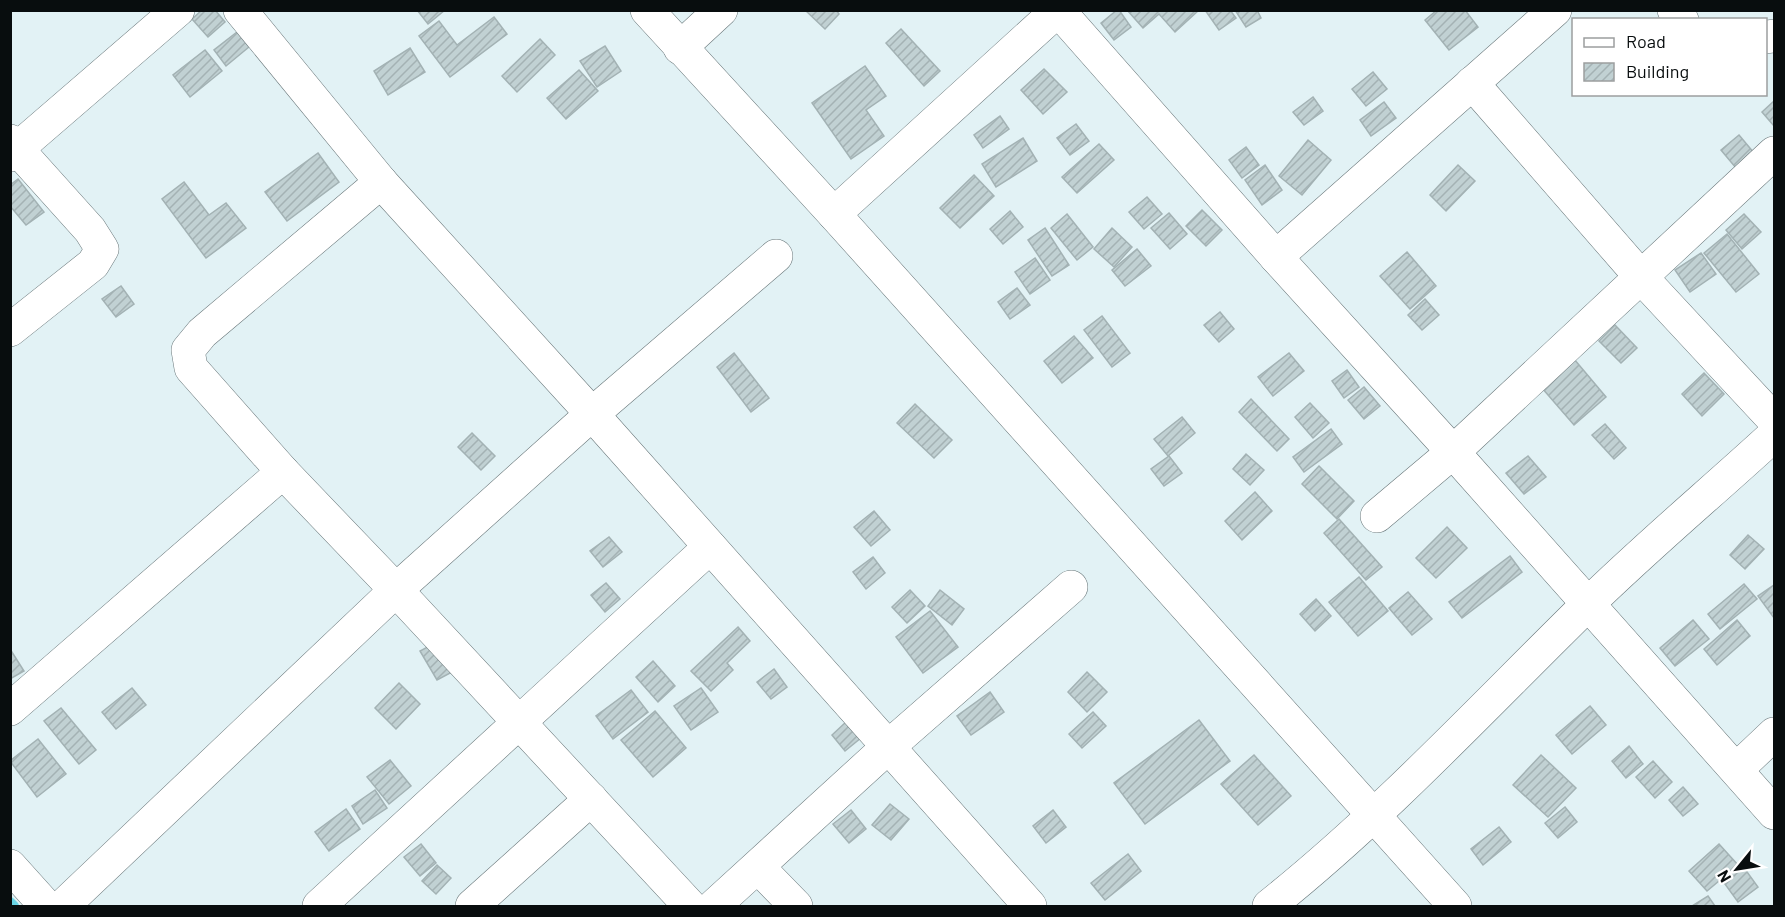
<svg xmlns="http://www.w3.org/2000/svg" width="1785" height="917" viewBox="0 0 1785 917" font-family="Barlow,sans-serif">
  <defs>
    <pattern id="building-hatch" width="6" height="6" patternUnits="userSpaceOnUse" patternTransform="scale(1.5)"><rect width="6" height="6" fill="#c1d1d3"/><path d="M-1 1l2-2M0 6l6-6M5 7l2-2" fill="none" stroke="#a4b2b4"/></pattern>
  </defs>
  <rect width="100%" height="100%" fill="#e2f2f5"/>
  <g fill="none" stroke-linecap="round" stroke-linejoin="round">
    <path stroke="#6ad6e6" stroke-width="10" d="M 10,902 L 14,906"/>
  </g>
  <g fill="url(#building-hatch)" stroke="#a3b2b4" stroke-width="1.5">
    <path d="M 202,10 L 215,10 L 225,22 L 208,37 L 192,19 Z"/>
    <path d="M 417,10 L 445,10 L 428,24 Z"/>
    <path d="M 805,10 L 836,10 L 839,14 L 825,29 Z"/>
    <path d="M 1117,10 L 1119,10 L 1131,27 L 1114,40 L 1101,23 Z"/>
    <path d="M 1127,10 L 1199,10 L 1175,32 L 1159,14 L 1143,28 Z"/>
    <path d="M 1205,10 L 1230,10 L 1236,18 L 1219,30 Z"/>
    <path d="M 1235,10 L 1257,10 L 1261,18 L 1246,27 Z"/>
    <path d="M 1437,10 L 1465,10 L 1478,27 L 1449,50 L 1425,20 Z"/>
    <path d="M 494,17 L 507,34 L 450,77 L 419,36 L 439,21 L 457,45 Z"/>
    <path d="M 901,29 L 940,71 L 924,86 L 886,43 Z"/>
    <path d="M 237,32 L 249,47 L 226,66 L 214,50 Z"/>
    <path d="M 540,39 L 555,55 L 517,92 L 502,76 Z"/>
    <path d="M 605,46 L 621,71 L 597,87 L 580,61 Z"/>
    <path d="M 410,48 L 425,72 L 388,95 L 374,71 Z"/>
    <path d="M 205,50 L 222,71 L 190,97 L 173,75 Z"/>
    <path d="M 865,66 L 886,96 L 866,110 L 884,136 L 851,159 L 812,103 Z"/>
    <path d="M 1044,69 L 1067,92 L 1043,114 L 1021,90 Z"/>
    <path d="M 579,70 L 598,91 L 566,119 L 547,98 Z"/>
    <path d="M 1373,72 L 1387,89 L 1366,106 L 1352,89 Z"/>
    <path d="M 1313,97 L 1323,111 L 1304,125 L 1293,112 Z"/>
    <path d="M 1774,101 L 1774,126 L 1762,112 Z"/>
    <path d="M 1384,102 L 1396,118 L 1371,136 L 1360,120 Z"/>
    <path d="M 1000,116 L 1009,129 L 983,148 L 974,135 Z"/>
    <path d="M 1076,124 L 1089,141 L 1070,155 L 1057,138 Z"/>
    <path d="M 1739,135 L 1754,153 L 1736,168 L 1721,150 Z"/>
    <path d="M 1023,138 L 1037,161 L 996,187 L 982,164 Z"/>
    <path d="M 1308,140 L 1331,160 L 1302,195 L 1279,176 Z"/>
    <path d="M 1099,144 L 1114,160 L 1077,193 L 1062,177 Z"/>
    <path d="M 1246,147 L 1259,165 L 1242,178 L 1229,160 Z"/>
    <path d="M 318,153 L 339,182 L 287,221 L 265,192 Z"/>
    <path d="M 1265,165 L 1282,190 L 1262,205 L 1245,180 Z"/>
    <path d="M 1458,165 L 1475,181 L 1446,211 L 1430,195 Z"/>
    <path d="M 974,175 L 994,196 L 960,228 L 940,208 Z"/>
    <path d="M 18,179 L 44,212 L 26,225 L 10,206 L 10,185 Z"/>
    <path d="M 184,182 L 209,215 L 226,203 L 246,228 L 206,258 L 162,199 Z"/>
    <path d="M 1147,197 L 1162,214 L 1144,229 L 1129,212 Z"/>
    <path d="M 1202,210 L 1222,230 L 1206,246 L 1186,226 Z"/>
    <path d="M 1010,211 L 1023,227 L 1003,244 L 990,229 Z"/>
    <path d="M 1169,213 L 1187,234 L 1170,249 L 1151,228 Z"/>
    <path d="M 1067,214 L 1093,247 L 1077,260 L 1051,228 Z"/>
    <path d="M 1744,214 L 1761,232 L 1742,249 L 1726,230 Z"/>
    <path d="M 1045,228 L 1069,265 L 1052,276 L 1028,240 Z"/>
    <path d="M 1112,228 L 1132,247 L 1114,267 L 1094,249 Z"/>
    <path d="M 1727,234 L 1759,274 L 1736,292 L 1704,253 Z"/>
    <path d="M 1137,249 L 1151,266 L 1125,286 L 1112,270 Z"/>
    <path d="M 1407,252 L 1436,286 L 1410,309 L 1380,276 Z"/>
    <path d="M 1701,253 L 1716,274 L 1690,292 L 1675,270 Z"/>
    <path d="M 1035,258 L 1050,280 L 1030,294 L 1015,272 Z"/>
    <path d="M 121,286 L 134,304 L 116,317 L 102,299 Z"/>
    <path d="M 1017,288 L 1030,305 L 1010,319 L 998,302 Z"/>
    <path d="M 1425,299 L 1439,315 L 1422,330 L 1408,315 Z"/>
    <path d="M 1220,312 L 1234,329 L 1219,342 L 1204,325 Z"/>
    <path d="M 1102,316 L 1130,353 L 1112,367 L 1084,330 Z"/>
    <path d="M 1615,325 L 1637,348 L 1621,363 L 1599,341 Z"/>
    <path d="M 1074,336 L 1093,358 L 1062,383 L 1044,361 Z"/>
    <path d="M 734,353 L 769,398 L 751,412 L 717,367 Z"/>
    <path d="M 1289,353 L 1304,371 L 1273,396 L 1258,377 Z"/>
    <path d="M 1574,359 L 1606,397 L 1574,425 L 1542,388 Z"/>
    <path d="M 1347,370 L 1359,387 L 1344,398 L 1332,381 Z"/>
    <path d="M 1704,373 L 1724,394 L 1702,416 L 1682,394 Z"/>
    <path d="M 1364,387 L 1380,406 L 1364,419 L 1348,400 Z"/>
    <path d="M 1251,399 L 1289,439 L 1277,451 L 1239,412 Z"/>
    <path d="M 1310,403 L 1329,423 L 1313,438 L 1295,417 Z"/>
    <path d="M 915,404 L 952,440 L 934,458 L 897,423 Z"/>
    <path d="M 1182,417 L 1195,433 L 1168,456 L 1154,439 Z"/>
    <path d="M 1605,424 L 1626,448 L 1614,459 L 1592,435 Z"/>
    <path d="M 1331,429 L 1342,444 L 1304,472 L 1293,457 Z"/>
    <path d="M 472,433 L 495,456 L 481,470 L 458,447 Z"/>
    <path d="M 1246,454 L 1264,470 L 1250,485 L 1233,469 Z"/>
    <path d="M 1169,456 L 1182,473 L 1164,486 L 1151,469 Z"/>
    <path d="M 1528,456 L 1546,477 L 1524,494 L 1506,473 Z"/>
    <path d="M 1319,466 L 1354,501 L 1337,519 L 1302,484 Z"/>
    <path d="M 1255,492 L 1272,511 L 1242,540 L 1225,521 Z"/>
    <path d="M 874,511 L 890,530 L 871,546 L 854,527 Z"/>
    <path d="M 1339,519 L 1382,567 L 1366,580 L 1324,533 Z"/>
    <path d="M 1447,527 L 1467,548 L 1436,578 L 1416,558 Z"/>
    <path d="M 1748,535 L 1764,549 L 1745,569 L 1730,555 Z"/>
    <path d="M 609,537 L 622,552 L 603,567 L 590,551 Z"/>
    <path d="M 1510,556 L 1522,572 L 1462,618 L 1449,602 Z"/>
    <path d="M 873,557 L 885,573 L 866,589 L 853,572 Z"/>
    <path d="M 1359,577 L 1388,611 L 1358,636 L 1329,602 Z"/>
    <path d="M 606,583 L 620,599 L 605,612 L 591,595 Z"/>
    <path d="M 1744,584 L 1757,599 L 1720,629 L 1708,614 Z"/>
    <path d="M 1774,585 L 1774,618 L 1758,596 Z"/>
    <path d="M 910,590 L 925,606 L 907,623 L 892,607 Z"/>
    <path d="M 940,590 L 964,609 L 952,625 L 928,606 Z"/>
    <path d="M 1408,592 L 1432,619 L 1412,635 L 1389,608 Z"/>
    <path d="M 1316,599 L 1331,616 L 1315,631 L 1300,614 Z"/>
    <path d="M 930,611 L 958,647 L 923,673 L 896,637 Z"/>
    <path d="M 1693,620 L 1709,639 L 1675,666 L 1660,648 Z"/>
    <path d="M 1737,620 L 1750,636 L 1717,665 L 1704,649 Z"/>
    <path d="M 738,627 L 750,641 L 727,663 L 733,670 L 711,691 L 691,671 Z"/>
    <path d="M 437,642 L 454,671 L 437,680 L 420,651 Z"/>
    <path d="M 10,649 L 24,671 L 10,679 Z"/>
    <path d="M 653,661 L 675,686 L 658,702 L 636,677 Z"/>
    <path d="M 774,669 L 787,687 L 771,699 L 757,682 Z"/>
    <path d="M 1087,672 L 1107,692 L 1087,712 L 1068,692 Z"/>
    <path d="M 399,683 L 420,704 L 396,729 L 375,708 Z"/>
    <path d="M 132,688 L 146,705 L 116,729 L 102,712 Z"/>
    <path d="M 701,688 L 718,712 L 691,730 L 674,706 Z"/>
    <path d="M 631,690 L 648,712 L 613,739 L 596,716 Z"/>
    <path d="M 990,692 L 1004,712 L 971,735 L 957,716 Z"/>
    <path d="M 1590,706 L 1606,725 L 1572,754 L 1556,735 Z"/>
    <path d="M 61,708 L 96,750 L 79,764 L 44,721 Z"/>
    <path d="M 655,711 L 686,748 L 653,777 L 621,740 Z"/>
    <path d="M 1093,712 L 1106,726 L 1082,748 L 1069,734 Z"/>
    <path d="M 1199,720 L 1230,761 L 1145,824 L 1114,783 Z"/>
    <path d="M 847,721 L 861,738 L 845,751 L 832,735 Z"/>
    <path d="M 38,739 L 66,774 L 37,797 L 10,761 Z"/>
    <path d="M 1629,746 L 1643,764 L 1626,778 L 1612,761 Z"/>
    <path d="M 1254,755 L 1291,796 L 1258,825 L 1221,784 Z"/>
    <path d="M 1541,755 L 1576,788 L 1548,817 L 1513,785 Z"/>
    <path d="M 390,760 L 411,786 L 389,804 L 367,777 Z"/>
    <path d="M 1653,761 L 1672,782 L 1655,798 L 1636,777 Z"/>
    <path d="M 1683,787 L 1698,804 L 1683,816 L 1669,800 Z"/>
    <path d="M 375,790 L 387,808 L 363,824 L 352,806 Z"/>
    <path d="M 890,804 L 909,819 L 891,840 L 872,825 Z"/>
    <path d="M 1565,807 L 1577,822 L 1558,838 L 1545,823 Z"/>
    <path d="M 346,809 L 360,829 L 329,851 L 315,832 Z"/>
    <path d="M 851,810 L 866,829 L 849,843 L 833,824 Z"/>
    <path d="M 1053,810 L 1066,827 L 1046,843 L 1033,826 Z"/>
    <path d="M 1499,827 L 1511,842 L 1483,865 L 1471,849 Z"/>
    <path d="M 421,844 L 436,863 L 420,876 L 404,857 Z"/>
    <path d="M 1719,844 L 1738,865 L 1707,891 L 1689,871 Z"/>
    <path d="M 1128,854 L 1141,871 L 1105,900 L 1091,883 Z"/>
    <path d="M 437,865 L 451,878 L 436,894 L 422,881 Z"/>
    <path d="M 1742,865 L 1758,887 L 1738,902 L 1722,880 Z"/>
    <path d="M 1708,896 L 1715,906 L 1692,906 Z"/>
  </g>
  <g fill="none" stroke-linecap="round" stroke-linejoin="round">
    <defs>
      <g id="minor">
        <path d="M 240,10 L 381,182 L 592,414 L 1030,906"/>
        <path d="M 1058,10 L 1276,257 L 1453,452 L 1774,813"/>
        <path d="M 1674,10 L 1682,20"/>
        <path d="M 1766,37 L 1774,36"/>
        <path d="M 680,48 L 721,10"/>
        <path d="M 1472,83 L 1641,277 L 1774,420"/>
        <path d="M 10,141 L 90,230 L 102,249 L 93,264 L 10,330"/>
        <path d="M 10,155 L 178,10"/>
        <path d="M 381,182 L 202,333 L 188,350 L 191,368 L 283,472 L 396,590 L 690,906"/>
        <path d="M 834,214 L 1058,10"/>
        <path d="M 1276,257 L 1555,10"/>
        <path d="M 1377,516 L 1453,452 L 1774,153"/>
        <path d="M 10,709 L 283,472"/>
        <path d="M 1737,769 L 1774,734"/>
        <path d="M 10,866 L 46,906"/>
        <path d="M 758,867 L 796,906"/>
        <path d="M 63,906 L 396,590 L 592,414 L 776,256"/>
        <path d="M 319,906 L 710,547"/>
        <path d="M 472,906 L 591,799"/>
        <path d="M 714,906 L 888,747 L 1071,587"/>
        <path d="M 1269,906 C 1383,815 1482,708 1586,606 C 1646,547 1712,492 1774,435"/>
      </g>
      <path id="major" d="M 647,10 L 834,214 L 1455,906"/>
    </defs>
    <use href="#minor" stroke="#687679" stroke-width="34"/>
    <use href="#major" stroke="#687679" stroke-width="34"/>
    <use href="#minor" stroke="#fff" stroke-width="33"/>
    <use href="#major" stroke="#fff" stroke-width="33"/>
  </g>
  <rect width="1785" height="917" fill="none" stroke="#080d0e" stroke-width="24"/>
  <rect x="1572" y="18" width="195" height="78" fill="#ffffff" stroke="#9c9e9f" stroke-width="1.5"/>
  <rect x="1584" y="38" width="30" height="9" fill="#ffffff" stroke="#9c9e9f" stroke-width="1.5"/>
  <text x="1626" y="48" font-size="18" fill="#080d0e">Road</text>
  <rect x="1584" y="63" width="30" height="18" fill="url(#building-hatch)" stroke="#9c9e9f" stroke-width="1.5"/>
  <text x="1626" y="78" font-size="18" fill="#080d0e">Building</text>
  <g transform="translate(1737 869) rotate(240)" stroke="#ffffff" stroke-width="4.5" paint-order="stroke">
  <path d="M0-4.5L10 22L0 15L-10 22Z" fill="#080d0e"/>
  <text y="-9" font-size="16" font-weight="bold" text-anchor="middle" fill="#080d0e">N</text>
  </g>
</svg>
